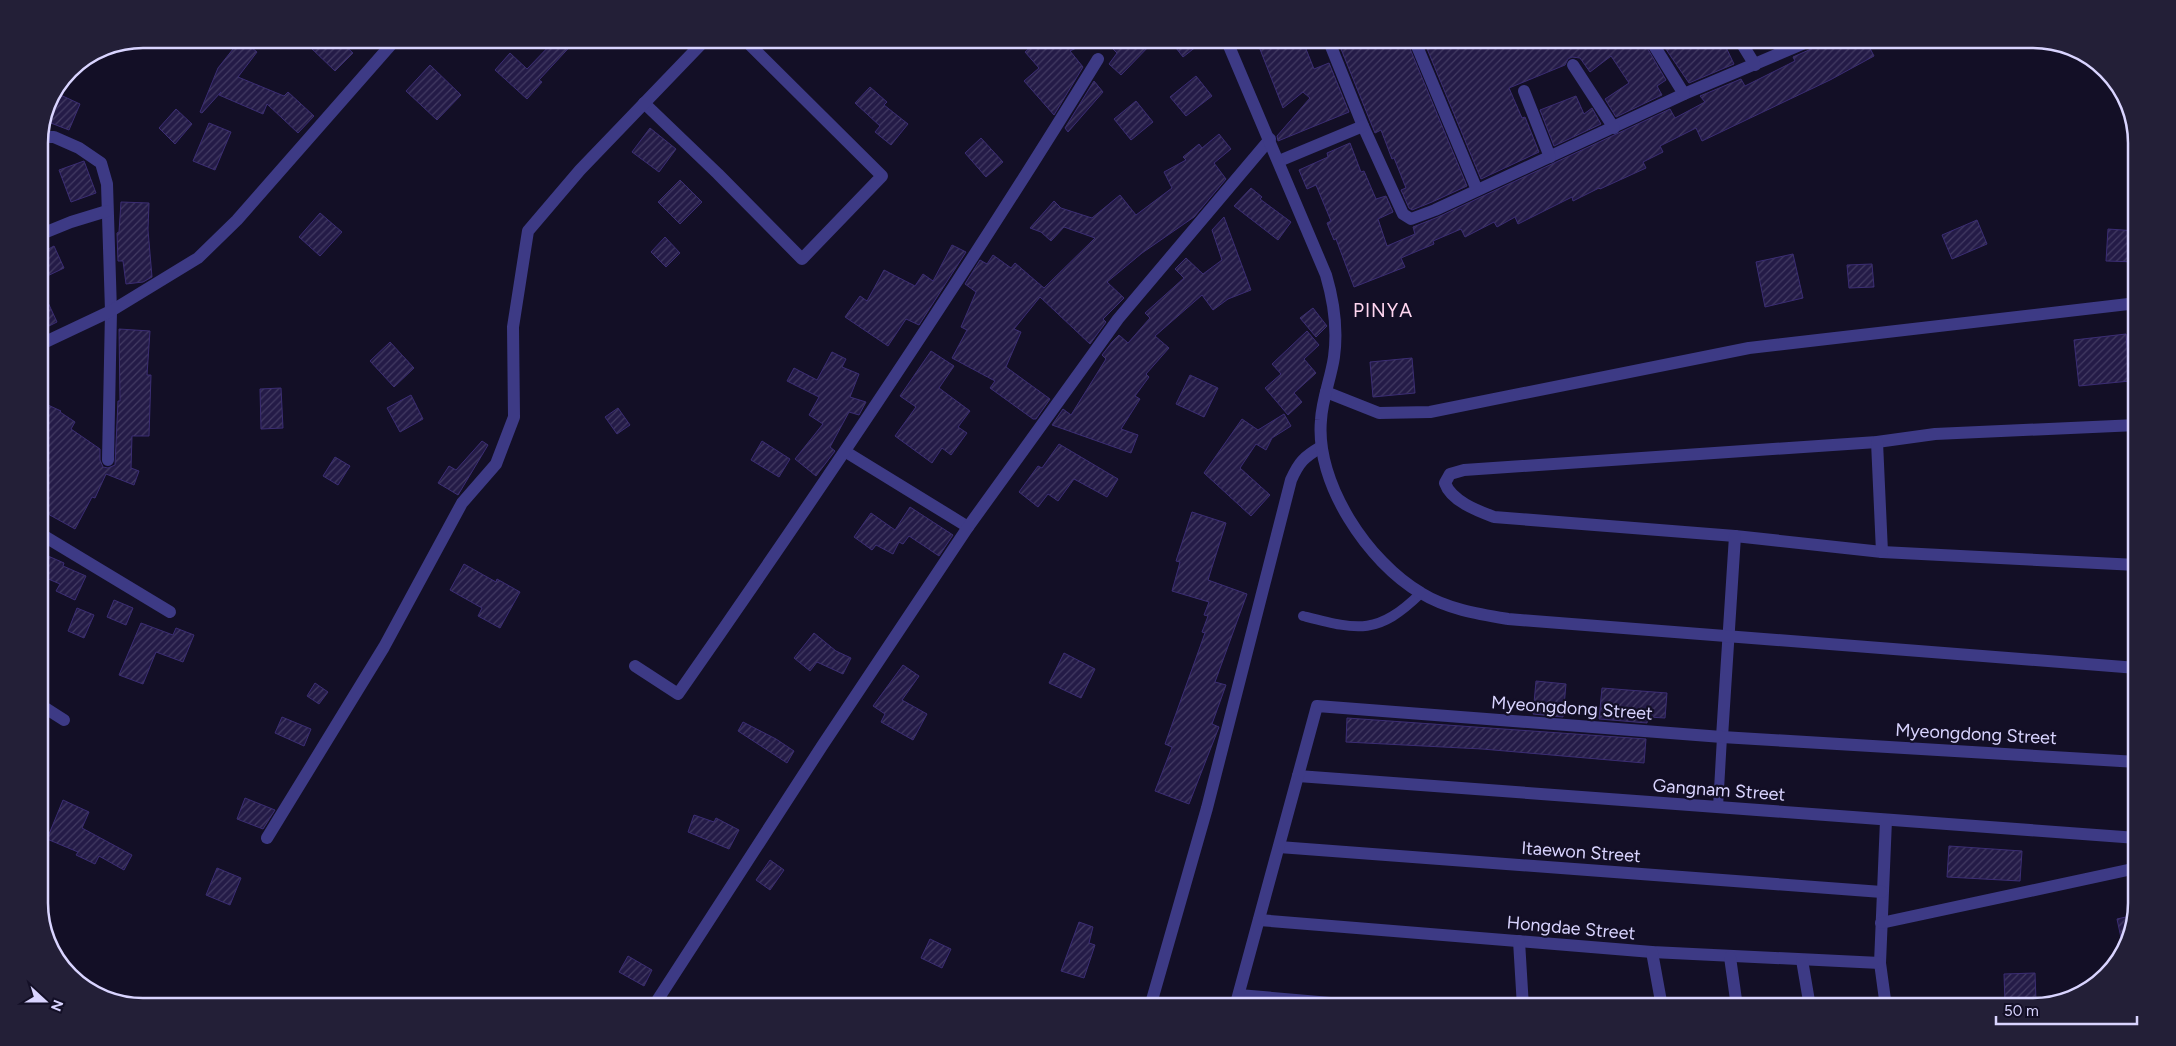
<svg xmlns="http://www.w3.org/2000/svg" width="2176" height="1046" viewBox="0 0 2176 1046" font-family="Figtree,sans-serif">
  <defs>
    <pattern id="building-hatch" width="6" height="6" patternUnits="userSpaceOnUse" patternTransform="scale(1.25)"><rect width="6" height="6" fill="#241b47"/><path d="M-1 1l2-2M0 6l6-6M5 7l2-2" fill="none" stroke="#433b63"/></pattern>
  </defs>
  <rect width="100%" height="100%" fill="#130f26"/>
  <g fill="url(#building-hatch)" stroke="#3b2d73">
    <path d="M 241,39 L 257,52 L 238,77 L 284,96 L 288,92 L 314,116 L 298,133 L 267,104 L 263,114 L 219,95 L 221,92 L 202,113 L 200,112 L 218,68 Z"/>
    <path d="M 318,39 L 338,39 L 353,53 L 335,71 L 310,47 Z"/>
    <path d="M 556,39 L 577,39 L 539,80 L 542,82 L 527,99 L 495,70 L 510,53 L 527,69 Z"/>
    <path d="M 1040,39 L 1095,39 L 1070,51 L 1083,67 L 1054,115 L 1024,81 L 1039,68 L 1025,52 Z"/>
    <path d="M 1103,39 L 1156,39 L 1121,75 L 1109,64 L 1117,53 Z"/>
    <path d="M 1169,39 L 1206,39 L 1183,57 Z"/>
    <path d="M 1256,39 L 1302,39 L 1314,69 L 1329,63 L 1349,112 L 1278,141 L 1277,136 L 1310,98 L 1303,92 L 1283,108 Z"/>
    <path d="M 1337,39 L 1406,39 L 1467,186 L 1432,202 L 1412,210 L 1409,208 L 1401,190 L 1406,188 L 1394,158 L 1392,159 L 1381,130 L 1375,133 Z"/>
    <path d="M 1423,39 L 1642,39 L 1666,80 L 1657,86 L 1662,95 L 1616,117 L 1605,99 L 1629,83 L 1611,56 L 1590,72 L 1580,58 L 1572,57 L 1568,59 L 1565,65 L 1509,88 L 1522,118 L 1525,117 L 1539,152 L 1481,179 Z"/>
    <path d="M 1659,39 L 1722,39 L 1734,64 L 1689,83 Z"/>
    <path d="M 1822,39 L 1865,39 L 1874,56 L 1830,80 L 1702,141 L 1696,128 L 1660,146 L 1663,152 L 1643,162 L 1646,168 L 1600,189 L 1599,188 L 1573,201 L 1572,197 L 1518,224 L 1515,217 L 1497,227 L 1494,222 L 1465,237 L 1461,229 L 1433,241 L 1434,244 L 1401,258 L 1405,267 L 1354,287 L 1336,239 L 1334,240 L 1327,223 L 1331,221 L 1316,185 L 1307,189 L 1299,170 L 1328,157 L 1327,153 L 1350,143 L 1361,172 L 1364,171 L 1376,199 L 1386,196 L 1393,212 L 1378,219 L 1387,246 L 1415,234 L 1413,227 L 1438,217 L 1670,109 L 1675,118 L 1705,102 L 1700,96 L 1741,79 L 1745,86 L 1795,61 L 1793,57 L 1818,46 Z"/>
    <path d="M 430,65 L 461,95 L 437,120 L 406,91 Z"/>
    <path d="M 1196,76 L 1212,96 L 1186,116 L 1170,97 Z"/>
    <path d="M 1094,81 L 1103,92 L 1068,132 L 1065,128 Z"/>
    <path d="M 870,87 L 887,102 L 884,105 L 908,124 L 891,145 L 875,132 L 880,126 L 855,103 Z"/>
    <path d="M 54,92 L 80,104 L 69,130 L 43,120 L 47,103 Z"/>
    <path d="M 1576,96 L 1584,114 L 1592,108 L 1601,124 L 1554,146 L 1540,110 Z"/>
    <path d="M 1136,101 L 1153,122 L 1131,140 L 1114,119 Z"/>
    <path d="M 176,109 L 192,124 L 175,144 L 159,128 Z"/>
    <path d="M 209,123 L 231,132 L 215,170 L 193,161 Z"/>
    <path d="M 650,128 L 676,149 L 659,172 L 632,152 Z"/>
    <path d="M 1219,134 L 1231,149 L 1214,163 L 1226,179 L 1194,217 L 1142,253 L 1107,282 L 1124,298 L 1103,319 L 1106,322 L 1090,344 L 1040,297 L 1014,329 L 1021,332 L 1006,367 L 1050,399 L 1036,419 L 1033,419 L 990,388 L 995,381 L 952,358 L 967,330 L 961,327 L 976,292 L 965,284 L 980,260 L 987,264 L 993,255 L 1011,268 L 1015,263 L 1044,288 L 1095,238 L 1064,227 L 1051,241 L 1041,232 L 1030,228 L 1054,201 L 1061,208 L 1092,218 L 1120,195 L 1136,215 L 1172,188 L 1164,172 L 1186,160 L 1183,157 L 1199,144 L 1202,148 Z"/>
    <path d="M 981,138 L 1003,162 L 986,177 L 965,153 Z"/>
    <path d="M 84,161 L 96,193 L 71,202 L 59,170 Z"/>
    <path d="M 680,180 L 702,202 L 680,224 L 658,202 Z"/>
    <path d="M 1251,188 L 1262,197 L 1260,199 L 1291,222 L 1278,240 L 1234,206 Z"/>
    <path d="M 121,202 L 149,203 L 148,230 L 152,277 L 143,282 L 126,284 L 123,261 L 118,261 L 117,233 L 119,232 Z"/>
    <path d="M 320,213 L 342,232 L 320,256 L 299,237 Z"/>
    <path d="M 1224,217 L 1251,290 L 1228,299 L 1213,310 L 1202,295 L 1155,336 L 1169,348 L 1146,374 L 1149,377 L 1135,396 L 1140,399 L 1121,429 L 1138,435 L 1131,453 L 1052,425 L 1063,409 L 1071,415 L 1106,359 L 1102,355 L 1112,342 L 1119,335 L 1128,343 L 1150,318 L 1145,313 L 1184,278 L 1175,269 L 1186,258 L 1203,274 L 1222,260 L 1212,230 Z"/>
    <path d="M 1977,220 L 1987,244 L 1952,259 L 1942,235 Z"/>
    <path d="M 2108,229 L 2137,231 L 2137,262 L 2106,261 Z"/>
    <path d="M 665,237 L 680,253 L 666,267 L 651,252 Z"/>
    <path d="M 952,245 L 966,252 L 919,325 L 906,319 L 888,346 L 845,317 L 860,296 L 867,301 L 884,270 L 915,286 L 923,274 L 933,281 Z"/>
    <path d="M 54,246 L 64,268 L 39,280 L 39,254 Z"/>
    <path d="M 1793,254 L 1803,298 L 1765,307 L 1756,262 Z"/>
    <path d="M 1872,264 L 1874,287 L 1849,288 L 1847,265 Z"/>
    <path d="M 39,283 L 57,322 L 39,331 Z"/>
    <path d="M 1313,308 L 1327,326 L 1316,337 L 1300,318 Z"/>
    <path d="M 119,329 L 150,331 L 147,375 L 151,375 L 149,436 L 132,436 L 131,468 L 139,471 L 134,485 L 106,474 L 95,498 L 92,497 L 75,529 L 39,509 L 39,412 L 44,414 L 48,405 L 61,411 L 60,412 L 75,422 L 71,429 L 100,449 L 100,460 L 103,467 L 108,468 L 115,465 L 118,401 L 120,401 Z"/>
    <path d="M 1307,331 L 1319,345 L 1304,359 L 1316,373 L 1294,393 L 1302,402 L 1288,415 L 1265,388 L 1281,374 L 1272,364 Z"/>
    <path d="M 2126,334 L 2130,381 L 2079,386 L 2074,340 Z"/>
    <path d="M 390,342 L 414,368 L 394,387 L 370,361 Z"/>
    <path d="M 931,351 L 954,366 L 939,388 L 970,411 L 958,427 L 967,433 L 951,455 L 942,448 L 932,463 L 895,436 L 916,407 L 900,396 Z"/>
    <path d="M 832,352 L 846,359 L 842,367 L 859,374 L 850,397 L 866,402 L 859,415 L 849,412 L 830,447 L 835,451 L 816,476 L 795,459 L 823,424 L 809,415 L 819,397 L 787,381 L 794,368 L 817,380 Z"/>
    <path d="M 1412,358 L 1415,393 L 1373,397 L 1370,362 Z"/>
    <path d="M 1190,375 L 1218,388 L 1204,417 L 1176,404 Z"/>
    <path d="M 281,388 L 283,428 L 261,429 L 260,389 Z"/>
    <path d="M 411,395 L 423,419 L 400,432 L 387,408 Z"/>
    <path d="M 618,408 L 630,425 L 617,434 L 605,417 Z"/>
    <path d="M 1284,414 L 1291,426 L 1272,438 L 1266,450 L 1256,444 L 1240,468 L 1270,495 L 1251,516 L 1204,473 L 1242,419 L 1258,430 Z"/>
    <path d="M 482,441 L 488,445 L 458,495 L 438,483 L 449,466 L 456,470 Z"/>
    <path d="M 762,441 L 790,459 L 779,477 L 751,460 Z"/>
    <path d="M 1059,444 L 1118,479 L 1107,497 L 1074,479 L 1058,501 L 1048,494 L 1038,507 L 1019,492 L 1038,466 L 1042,468 Z"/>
    <path d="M 335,457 L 350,466 L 338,485 L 323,476 Z"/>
    <path d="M 910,507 L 953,535 L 939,556 L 909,536 L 903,544 L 899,542 L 893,554 L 876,545 L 872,550 L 854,537 L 871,513 L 895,530 Z"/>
    <path d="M 1192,512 L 1226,523 L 1208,580 L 1247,594 L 1215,682 L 1226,685 L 1212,724 L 1219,727 L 1189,804 L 1155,791 L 1172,747 L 1165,744 L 1205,633 L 1202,632 L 1208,616 L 1204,615 L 1209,602 L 1172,591 L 1180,562 L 1176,561 Z"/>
    <path d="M 39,552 L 64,563 L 63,566 L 86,576 L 75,600 L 56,591 L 60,584 L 39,575 Z"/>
    <path d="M 464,564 L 496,582 L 497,579 L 520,592 L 500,628 L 478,616 L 482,608 L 450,590 Z"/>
    <path d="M 114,600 L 133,608 L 126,625 L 107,617 Z"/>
    <path d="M 77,608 L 94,615 L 84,638 L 68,631 Z"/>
    <path d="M 141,623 L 173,635 L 176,628 L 194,635 L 183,662 L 156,652 L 143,684 L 119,675 Z"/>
    <path d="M 814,633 L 836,651 L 851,658 L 843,674 L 817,662 L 810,671 L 794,658 Z"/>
    <path d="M 1064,653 L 1095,669 L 1081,698 L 1049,683 Z"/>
    <path d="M 903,665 L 919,676 L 902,700 L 927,714 L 913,740 L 881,722 L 885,714 L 873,706 Z"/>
    <path d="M 1536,681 L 1566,684 L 1563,717 L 1533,714 Z"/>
    <path d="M 315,683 L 328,692 L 319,704 L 307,696 Z"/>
    <path d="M 1602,688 L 1667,693 L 1665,718 L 1648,717 L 1647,723 L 1599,719 Z"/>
    <path d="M 282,717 L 311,729 L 304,746 L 275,733 Z"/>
    <path d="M 1347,718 L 1646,739 L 1644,763 L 1482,749 L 1346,742 Z"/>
    <path d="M 743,722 L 776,739 L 794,751 L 787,763 L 738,731 Z"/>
    <path d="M 245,798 L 275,810 L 263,829 L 237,819 Z"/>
    <path d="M 63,800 L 89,812 L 82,828 L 132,855 L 124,870 L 99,856 L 95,864 L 76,855 L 78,852 L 47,839 Z"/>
    <path d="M 694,815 L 714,822 L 716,818 L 739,830 L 729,849 L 688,832 Z"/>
    <path d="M 1949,846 L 2022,851 L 2020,881 L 1947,877 Z"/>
    <path d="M 770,860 L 784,870 L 770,890 L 756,880 Z"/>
    <path d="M 217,868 L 241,878 L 230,905 L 206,895 Z"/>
    <path d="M 2135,915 L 2127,949 L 2124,952 L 2117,919 Z"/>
    <path d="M 1079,922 L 1093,927 L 1089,943 L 1095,945 L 1084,978 L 1061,971 Z"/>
    <path d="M 930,939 L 951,949 L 942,968 L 921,958 Z"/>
    <path d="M 628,956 L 652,970 L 644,986 L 619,972 Z"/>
    <path d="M 2035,973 L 2036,1001 L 2005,1003 L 2004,974 Z"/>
  </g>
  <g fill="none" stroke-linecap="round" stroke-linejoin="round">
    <g stroke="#3d3a85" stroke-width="10">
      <path d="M 1303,616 C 1358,630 1377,636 1421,593"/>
      <path d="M 1718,807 L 1722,737"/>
    </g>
    <g stroke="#3d3a85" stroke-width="12">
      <path d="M 1328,39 L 1363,126 L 1403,214 L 1411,219 L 1435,210 L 1684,94 L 1814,39"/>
      <path d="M 1414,39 L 1477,190"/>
      <path d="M 1650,39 L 1684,94"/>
      <path d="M 1739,39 L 1755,65"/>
      <path d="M 1573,65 L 1614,128"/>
      <path d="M 1524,91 L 1550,157"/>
      <path d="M 644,103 L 718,174 L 802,259 L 882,176 L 744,39"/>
      <path d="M 39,137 L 54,137 L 79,148 L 101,163 L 107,184 L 111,311 L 108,460"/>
      <path d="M 1279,161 L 1363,126"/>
      <path d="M 39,235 L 71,222 L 107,211"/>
      <path d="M 39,345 L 111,311 L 198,258 L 237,220 L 396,39"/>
      <path d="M 1326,392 L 1379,413 L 1430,412 L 1749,348 L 2137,303"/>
      <path d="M 2137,425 L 1935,434 L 1877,442 L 1464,470 L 1450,474 L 1445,483 C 1451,501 1478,511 1494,517 L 1735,536 L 1882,552 L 2137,565"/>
      <path d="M 1877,442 L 1882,552"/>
      <path d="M 846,452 L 968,527"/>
      <path d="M 39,533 L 170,612"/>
      <path d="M 635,666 L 678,694 C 824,485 965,275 1098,59"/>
      <path d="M 39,704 L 64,720"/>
      <path d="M 1722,737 L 1735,536"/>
      <path d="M 1298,776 L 2137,838"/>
      <path d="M 1886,820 L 1880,963 L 1886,1007"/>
      <path d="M 267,838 L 384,647 L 462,503 L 496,464 L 514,417 L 513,327 L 528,231 L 580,170 L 706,39"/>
      <path d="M 1279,847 L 1882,892"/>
      <path d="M 1259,920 L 1652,952 L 1880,963"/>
      <path d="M 1881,923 L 2137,868"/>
      <path d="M 1519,941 L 1523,1007"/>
      <path d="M 1652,952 L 1662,1007"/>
      <path d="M 1730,957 L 1737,1007"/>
      <path d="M 1802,960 L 1810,1007"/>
      <path d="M 1239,995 L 1377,1007"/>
      <path d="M 653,1007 L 822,746 L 968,527 L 1118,319 L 1270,139"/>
      <path d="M 1150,1007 L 1207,808 L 1291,480 C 1299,462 1304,457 1321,447"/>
      <path d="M 1235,1007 L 1317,706 L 1722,737 L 2137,762"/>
    </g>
    <path stroke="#3d3a85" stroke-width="12" d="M 1226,39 L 1326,275 C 1334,302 1338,328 1334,357 C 1331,378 1322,399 1321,420 C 1315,483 1368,562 1421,593 C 1447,609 1478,614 1508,619 L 2137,668"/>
  </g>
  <g text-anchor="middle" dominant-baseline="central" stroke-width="4.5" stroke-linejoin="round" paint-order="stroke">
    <g font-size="18" fill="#d9d4ff" stroke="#130f26">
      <text transform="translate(1572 708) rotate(4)">Myeongdong Street</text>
      <text transform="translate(1976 734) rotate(3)">Myeongdong Street</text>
      <text transform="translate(1719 790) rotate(4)">Gangnam Street</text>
      <text transform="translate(1581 852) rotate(4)">Itaewon Street</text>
      <text transform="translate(1571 928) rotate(5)">Hongdae Street</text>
    </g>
    <g font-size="19" letter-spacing="1" fill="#ffd6f0" stroke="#130f26">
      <text x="1383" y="310">PINYA</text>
    </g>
  </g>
  <path d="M0 0H2176V1046H0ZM143 48H2033A95 95 0 0 1 2128 143V903A95 95 0 0 1 2033 998H143A95 95 0 0 1 48 903V143A95 95 0 0 1 143 48Z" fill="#231f37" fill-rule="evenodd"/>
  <path fill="none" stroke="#d9d4ff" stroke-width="2.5" d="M143 48H2033A95 95 0 0 1 2128 143V903A95 95 0 0 1 2033 998H143A95 95 0 0 1 48 903V143A95 95 0 0 1 143 48Z"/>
  <g transform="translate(45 1001) rotate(111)" stroke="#130f26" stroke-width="4" paint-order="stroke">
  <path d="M0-4L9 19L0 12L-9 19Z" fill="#d9d4ff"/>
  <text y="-8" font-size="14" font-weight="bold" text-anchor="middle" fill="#d9d4ff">N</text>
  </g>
  <path d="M1996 1016v8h141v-8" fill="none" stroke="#d9d4ff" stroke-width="2.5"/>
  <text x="2004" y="1016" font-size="15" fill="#d9d4ff" stroke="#130f26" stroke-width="4" paint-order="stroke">50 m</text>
</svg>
